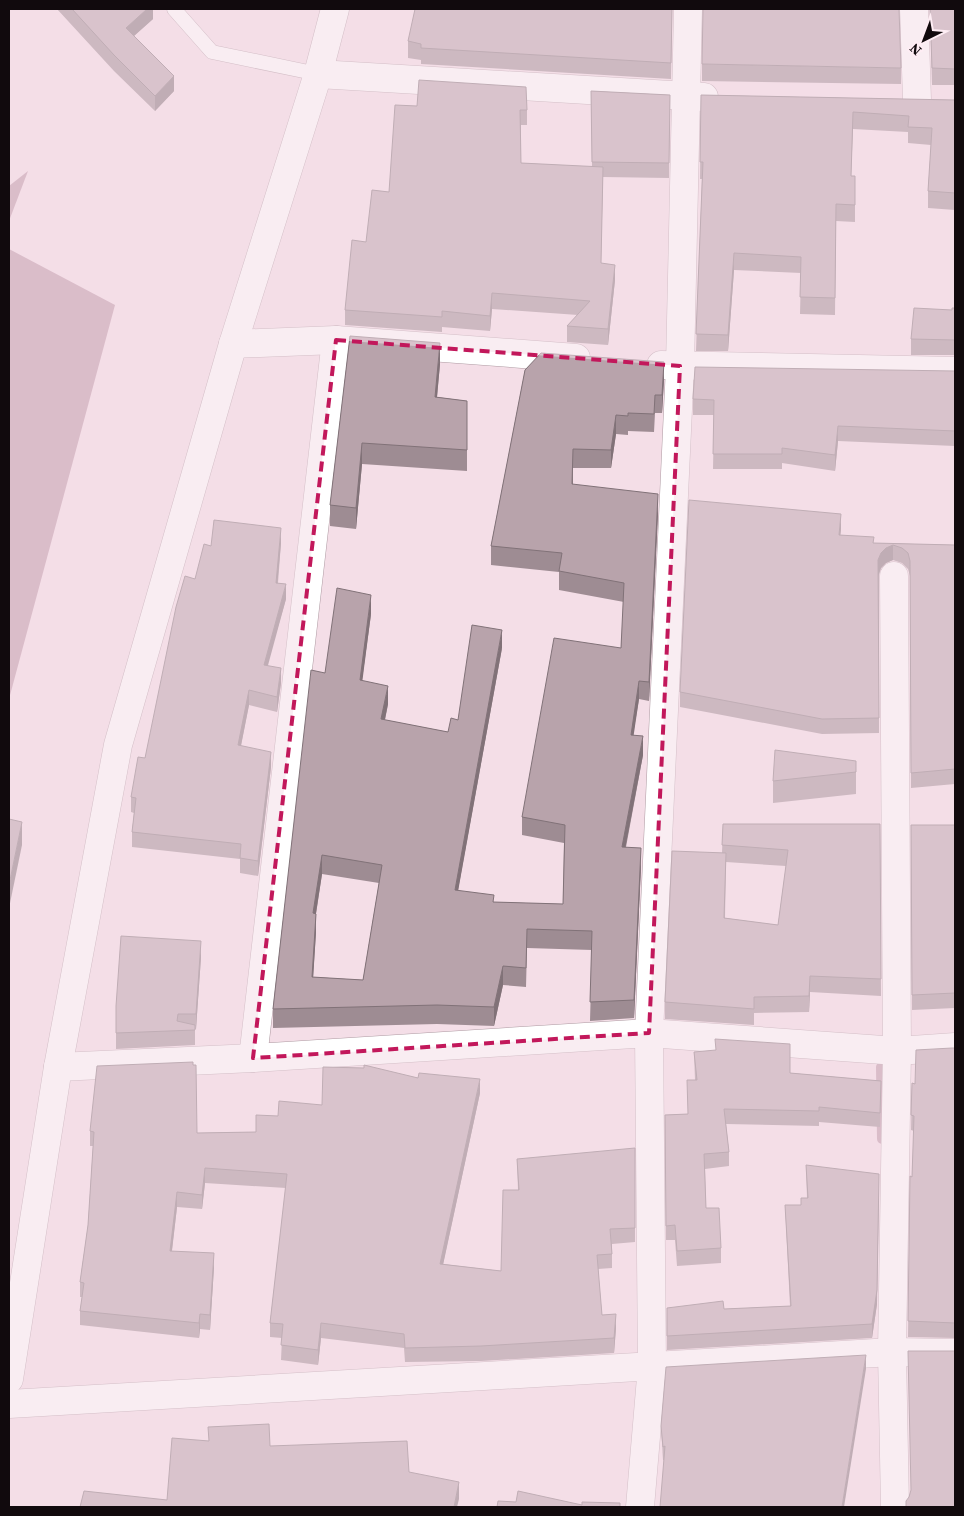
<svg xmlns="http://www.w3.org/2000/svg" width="964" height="1516" viewBox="0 0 964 1516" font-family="'Source Serif 4',serif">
  <rect width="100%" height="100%" fill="#f4dee7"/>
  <g fill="#bb94a5">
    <path d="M 28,171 L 9,221 L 9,186 Z"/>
    <path d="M 9,249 L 115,305 L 9,699 Z"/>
  </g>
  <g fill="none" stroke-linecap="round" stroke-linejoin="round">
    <path stroke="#bb94a5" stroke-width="10" d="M 881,1067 L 882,1139"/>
    <defs>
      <path id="service" d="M 174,9 L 212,52 L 318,74"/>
      <g id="minor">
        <path d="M 914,9 L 917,100"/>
        <path d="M 318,74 L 704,97"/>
        <path d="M 233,344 L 336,340 L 576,358"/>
        <path d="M 661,365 L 955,371"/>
        <path d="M 894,576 L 897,1051 L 892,1352 L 895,1507"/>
        <path d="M 253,1058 L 336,340"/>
        <path d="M 58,1067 L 253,1058 L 649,1033 L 897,1051 L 955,1047"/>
        <path d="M 9,1404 L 892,1352 L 955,1353"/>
        <path d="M 640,1507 L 652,1366 L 649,1033 L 680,366 L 688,9"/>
      </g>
      <path id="secondary" d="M 9,1379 L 58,1067 L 118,745 L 233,344 L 318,74 L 335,9"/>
    </defs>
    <use href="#service" stroke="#ae9aa2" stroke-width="15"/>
    <use href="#minor" stroke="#ae9aa2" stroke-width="29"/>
    <use href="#secondary" stroke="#ae9aa2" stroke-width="29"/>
    <use href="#service" stroke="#fff" stroke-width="14"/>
    <use href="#minor" stroke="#fff" stroke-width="28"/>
    <use href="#secondary" stroke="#fff" stroke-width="28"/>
  </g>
  <g fill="#9e8c93" fill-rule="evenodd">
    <path d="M 57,9 L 153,9 L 153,19 L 134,36 L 174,91 L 155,111 L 114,71 Z"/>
    <path d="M 672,9 L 671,79 L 421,64 L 421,60 L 408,58 L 408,41 Z"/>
    <path d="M 930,9 L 955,9 L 955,85 L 932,85 Z"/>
    <path d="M 702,64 L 901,68 L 901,84 L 702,81 Z"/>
    <path d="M 591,91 L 670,95 L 669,178 L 603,177 L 601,263 L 615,280 L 608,345 L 567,342 L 567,326 L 578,315 L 492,309 L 490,331 L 442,327 L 442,332 L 345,325 L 345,310 L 366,242 L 389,192 L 417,106 L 527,110 L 527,125 L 521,125 L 521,163 L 592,167 Z"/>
    <path d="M 701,95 L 955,100 L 955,210 L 928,208 L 928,191 L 931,145 L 908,143 L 908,132 L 853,129 L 851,176 L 855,176 L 855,222 L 836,221 L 835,315 L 800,314 L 801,273 L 734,270 L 728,351 L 696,351 L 702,179 L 700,179 Z"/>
    <path d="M 955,308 L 955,355 L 911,355 L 911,339 Z"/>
    <path d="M 350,336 L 440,364 L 437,397 L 467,401 L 467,471 L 362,464 L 356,529 L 330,526 L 330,505 Z"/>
    <path d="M 525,370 L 664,380 L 662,413 L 655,413 L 654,432 L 628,431 L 628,435 L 616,434 L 611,468 L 573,468 L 573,485 L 658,513 L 649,701 L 639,699 L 633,735 L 643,755 L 626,847 L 641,866 L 634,1018 L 590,1021 L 592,950 L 527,948 L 526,987 L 503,985 L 494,1026 L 437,1024 L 273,1028 L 273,1009 L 325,673 L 371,614 L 362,680 L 388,704 L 385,720 L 448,732 L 458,720 L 502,648 L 458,890 L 494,902 L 563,904 L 564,843 L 522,835 L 522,817 L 621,648 L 624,602 L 559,590 L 559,572 L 491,565 L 491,546 ZM 322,874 L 379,883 L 363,980 L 313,977 L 316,932 L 316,914 Z"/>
    <path d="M 955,371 L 955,446 L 838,441 L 835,471 L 782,463 L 782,469 L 713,469 L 714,415 L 693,415 L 693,399 Z"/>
    <path d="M 841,529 L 840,535 L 874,543 L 955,545 L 955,784 L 911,788 L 910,576 L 908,569 L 902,563 L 893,560 L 886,563 L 881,568 L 879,575 L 879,733 L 822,734 L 680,707 L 680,692 Z"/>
    <path d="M 281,543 L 278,583 L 286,599 L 267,665 L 281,683 L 277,712 L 249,705 L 241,746 L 271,767 L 258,876 L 240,873 L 240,859 L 132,847 L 132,832 L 134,813 L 131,812 L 131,797 L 145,758 L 195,579 L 211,546 Z"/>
    <path d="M 856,761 L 856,794 L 773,803 L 773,781 Z"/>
    <path d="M 723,824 L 880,824 L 881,996 L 810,992 L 809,1012 L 754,1013 L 754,1025 L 665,1019 L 665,1002 L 722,853 ZM 726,862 L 786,866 L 778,925 L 725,918 Z"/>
    <path d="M 911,825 L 955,825 L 955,1008 L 912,1010 Z"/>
    <path d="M 201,957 L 196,1029 L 195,1029 L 195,1045 L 116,1049 L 116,1006 Z"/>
    <path d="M 955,1048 L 955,1338 L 908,1337 L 910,1176 L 912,1177 L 914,1131 L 911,1130 L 912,1083 L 915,1084 Z"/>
    <path d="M 694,1052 L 790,1073 L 881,1081 L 880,1127 L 819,1122 L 819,1126 L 726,1124 L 729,1152 L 729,1166 L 705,1169 L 706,1208 L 721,1248 L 721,1263 L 677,1266 L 675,1240 L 666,1240 L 665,1115 L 688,1114 L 695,1080 Z"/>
    <path d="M 480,1093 L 443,1264 L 501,1271 L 518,1190 L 517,1159 L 635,1228 L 635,1242 L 612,1244 L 612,1268 L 598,1269 L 602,1315 L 616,1328 L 614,1353 L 481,1361 L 405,1362 L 404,1348 L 321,1338 L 318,1365 L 281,1360 L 282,1338 L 270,1337 L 270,1323 L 286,1188 L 205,1183 L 202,1209 L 177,1207 L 172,1251 L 214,1267 L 210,1330 L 200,1329 L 199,1338 L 80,1325 L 80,1311 L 82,1297 L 80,1297 L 80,1282 L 88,1225 L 93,1146 L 90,1146 L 90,1131 L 197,1133 L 256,1132 L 278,1116 L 322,1105 Z"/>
    <path d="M 806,1165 L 877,1304 L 872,1338 L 667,1350 L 667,1308 L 724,1309 L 790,1306 L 785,1205 L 801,1205 L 807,1198 Z"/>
    <path d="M 866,1369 L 664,1460 L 663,1460 L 661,1426 Z"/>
  </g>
  <g fill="#817278">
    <path d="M 147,9 L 153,9 L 153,19 L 126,43 L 126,28 Z"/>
    <path d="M 174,76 L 174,91 L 155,111 L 155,96 Z"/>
    <path d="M 734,253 L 734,270 L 728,351 L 728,335 Z"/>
    <path d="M 615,265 L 615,280 L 608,345 L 608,329 Z"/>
    <path d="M 492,293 L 492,309 L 490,331 L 490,316 Z"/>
    <path d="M 440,343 L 440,364 L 435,418 L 435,397 Z"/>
    <path d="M 664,362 L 664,380 L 662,413 L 662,395 Z"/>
    <path d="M 616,415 L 616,434 L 611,468 L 611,450 Z"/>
    <path d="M 838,426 L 838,441 L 835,471 L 835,455 Z"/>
    <path d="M 362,443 L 362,464 L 356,529 L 356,508 Z"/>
    <path d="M 573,449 L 573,468 L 572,503 L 572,484 Z"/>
    <path d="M 658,494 L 658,513 L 649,701 L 649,682 Z"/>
    <path d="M 841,514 L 841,529 L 839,550 L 839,535 Z"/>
    <path d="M 281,528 L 281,543 L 276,598 L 276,583 Z"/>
    <path d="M 893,545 L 893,560 L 886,563 L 881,568 L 878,576 L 878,560 L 881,553 L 886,548 Z"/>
    <path d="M 286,584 L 286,599 L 264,680 L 264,665 Z"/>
    <path d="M 371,595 L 371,614 L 360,699 L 360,680 Z"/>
    <path d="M 502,630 L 502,648 L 455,908 L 455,890 Z"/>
    <path d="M 281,668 L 281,683 L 277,712 L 277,697 Z"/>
    <path d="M 639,681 L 639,699 L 631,753 L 631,735 Z"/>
    <path d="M 388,686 L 388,704 L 381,738 L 381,719 Z"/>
    <path d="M 249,690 L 249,705 L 238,760 L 238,745 Z"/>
    <path d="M 643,736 L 643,755 L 622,865 L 622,847 Z"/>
    <path d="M 271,752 L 271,767 L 258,876 L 258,861 Z"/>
    <path d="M 22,822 L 22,845 L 9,908 L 9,885 Z"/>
    <path d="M 641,848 L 641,866 L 634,1018 L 634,1000 Z"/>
    <path d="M 322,855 L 322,874 L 313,932 L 313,913 Z"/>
    <path d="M 316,914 L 316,932 L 312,996 L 312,977 Z"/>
    <path d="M 201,941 L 201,957 L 196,1029 L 196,1014 Z"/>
    <path d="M 503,966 L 503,985 L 494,1026 L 494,1007 Z"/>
    <path d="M 810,976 L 810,992 L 809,1012 L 809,996 Z"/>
    <path d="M 480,1079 L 480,1093 L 440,1279 L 440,1264 Z"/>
    <path d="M 205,1168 L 205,1183 L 202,1209 L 202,1195 Z"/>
    <path d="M 879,1188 L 877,1304 L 872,1338 L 872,1324 Z"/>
    <path d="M 177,1192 L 177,1207 L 170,1266 L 170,1251 Z"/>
    <path d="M 214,1253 L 214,1267 L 210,1330 L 210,1315 Z"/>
    <path d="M 200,1314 L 200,1329 L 199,1338 L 199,1323 Z"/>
    <path d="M 616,1314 L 616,1328 L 614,1353 L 614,1338 Z"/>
    <path d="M 321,1323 L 321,1338 L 318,1365 L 318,1350 Z"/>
    <path d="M 866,1355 L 866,1369 L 844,1507 L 842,1507 Z"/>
    <path d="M 459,1482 L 459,1499 L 457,1507 L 454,1507 Z"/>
  </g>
  <g fill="#b8a3ab" stroke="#817278" fill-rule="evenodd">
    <path d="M 72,9 L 147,9 L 126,28 L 174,76 L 155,96 L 114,55 Z"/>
    <path d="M 415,9 L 672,9 L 671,63 L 421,48 L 421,44 L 408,41 Z"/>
    <path d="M 703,9 L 899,9 L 901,68 L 702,64 Z"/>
    <path d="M 930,9 L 955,9 L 955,69 L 932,68 Z"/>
    <path d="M 419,80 L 526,87 L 527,110 L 520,110 L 521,163 L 603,167 L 601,263 L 615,265 L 608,329 L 567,326 L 590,301 L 492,293 L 490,316 L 442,311 L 442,317 L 345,310 L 352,240 L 366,242 L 372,190 L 389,192 L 395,105 L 417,106 Z"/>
    <path d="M 591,91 L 670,95 L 669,163 L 592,162 Z"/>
    <path d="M 701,95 L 955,100 L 955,193 L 928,191 L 932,128 L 908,127 L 909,116 L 853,112 L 851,176 L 855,176 L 855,205 L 836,204 L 835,298 L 800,297 L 801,257 L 734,253 L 728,335 L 696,334 L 703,162 L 700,162 Z"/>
    <path d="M 914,308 L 952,310 L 952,308 L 955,308 L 955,340 L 911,339 Z"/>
    <path d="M 350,336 L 440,343 L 435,397 L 467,401 L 467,450 L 362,443 L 356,508 L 330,505 Z"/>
    <path d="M 541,353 L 664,362 L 662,395 L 655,395 L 654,414 L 628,413 L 628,416 L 616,415 L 611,450 L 573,449 L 572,484 L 658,494 L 649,682 L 639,681 L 631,735 L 643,736 L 622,847 L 641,848 L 634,1000 L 590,1002 L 592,931 L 527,929 L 526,968 L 503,966 L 494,1007 L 437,1005 L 273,1009 L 311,670 L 325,673 L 337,588 L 371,595 L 360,680 L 388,686 L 381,719 L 448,732 L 451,718 L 458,720 L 472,625 L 502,630 L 455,890 L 494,895 L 493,902 L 563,904 L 565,825 L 522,817 L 554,638 L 621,648 L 624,583 L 559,571 L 562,553 L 491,546 L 525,370 ZM 322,855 L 382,865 L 363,980 L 312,977 L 316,914 L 313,913 Z"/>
    <path d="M 695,367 L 955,371 L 955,431 L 838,426 L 835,455 L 782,448 L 782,454 L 713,454 L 714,400 L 693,399 Z"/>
    <path d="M 689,500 L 841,514 L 839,535 L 874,537 L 873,543 L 955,545 L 955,769 L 911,773 L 910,561 L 908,553 L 902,548 L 893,545 L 886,548 L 881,553 L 878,560 L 879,718 L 822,719 L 680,692 Z"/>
    <path d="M 214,520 L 281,528 L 276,583 L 286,584 L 264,665 L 281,668 L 277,697 L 249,690 L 238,745 L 271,752 L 258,861 L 240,858 L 241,844 L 132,832 L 136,798 L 131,797 L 138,757 L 145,758 L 176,607 L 185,576 L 195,579 L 204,544 L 211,546 Z"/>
    <path d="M 775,750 L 856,761 L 856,772 L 773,781 Z"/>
    <path d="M 9,819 L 22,822 L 9,885 Z"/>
    <path d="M 723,824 L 880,824 L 881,979 L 810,976 L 809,996 L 754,997 L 754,1009 L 665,1002 L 672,851 L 726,853 L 724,918 L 778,925 L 788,850 L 722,845 Z"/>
    <path d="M 911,825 L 955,825 L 955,993 L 912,995 Z"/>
    <path d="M 121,936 L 201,941 L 196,1014 L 178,1014 L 177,1021 L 195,1025 L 195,1030 L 116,1033 L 116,1006 Z"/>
    <path d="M 715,1039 L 790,1044 L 790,1073 L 881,1081 L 880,1113 L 819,1107 L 819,1111 L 724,1109 L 729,1152 L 704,1154 L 706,1208 L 719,1208 L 721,1248 L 677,1251 L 675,1225 L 666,1226 L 665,1115 L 688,1114 L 687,1080 L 697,1080 L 694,1052 L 716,1050 Z"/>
    <path d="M 952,1048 L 955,1048 L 955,1323 L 908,1321 L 910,1176 L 912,1177 L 914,1116 L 911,1115 L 912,1083 L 915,1084 L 916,1050 Z"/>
    <path d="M 193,1062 L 193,1065 L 196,1065 L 197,1133 L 256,1132 L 256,1115 L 278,1116 L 279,1101 L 322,1105 L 323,1067 L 364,1068 L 364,1065 L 418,1078 L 419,1073 L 480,1079 L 440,1264 L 501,1271 L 503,1190 L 519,1190 L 517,1159 L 635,1148 L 635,1228 L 610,1229 L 612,1254 L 597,1255 L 602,1315 L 616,1314 L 614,1338 L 481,1346 L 405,1348 L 404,1334 L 321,1323 L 318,1350 L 281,1345 L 283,1324 L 270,1323 L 287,1174 L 205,1168 L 202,1195 L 177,1192 L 170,1251 L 214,1253 L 210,1315 L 200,1314 L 199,1323 L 80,1311 L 84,1283 L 80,1282 L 88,1225 L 94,1132 L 90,1131 L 97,1066 Z"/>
    <path d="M 806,1165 L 879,1174 L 877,1290 L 872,1324 L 667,1336 L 667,1308 L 723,1301 L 724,1309 L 791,1306 L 785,1205 L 801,1205 L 801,1198 L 808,1198 Z"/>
    <path d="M 908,1351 L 955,1351 L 955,1507 L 906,1507 L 906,1501 L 909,1497 L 911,1490 Z"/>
    <path d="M 866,1355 L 842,1507 L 660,1507 L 665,1446 L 663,1447 L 661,1426 L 666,1367 Z"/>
    <path d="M 269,1424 L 270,1446 L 407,1441 L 409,1472 L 459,1482 L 454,1507 L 80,1507 L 84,1491 L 167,1500 L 172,1438 L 209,1441 L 208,1427 Z"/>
    <path d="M 518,1491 L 582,1505 L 582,1502 L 620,1503 L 620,1507 L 497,1507 L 498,1501 L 516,1502 Z"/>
  </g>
  <path d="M0 0H964V1516H0ZM 336,340 L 680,366 L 649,1033 L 253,1058 Z" fill="#f4dee7" fill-opacity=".55" fill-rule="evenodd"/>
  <path fill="none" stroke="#c2185b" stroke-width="4" stroke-dasharray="10 6" stroke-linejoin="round" d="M 336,340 L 680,366 L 649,1033 L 253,1058 Z"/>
  <rect width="964" height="1516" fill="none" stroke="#110a0d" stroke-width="20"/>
  <g transform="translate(924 40) rotate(222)" stroke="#feedf4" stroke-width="4" paint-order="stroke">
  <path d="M0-4L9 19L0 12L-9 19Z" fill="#110a0d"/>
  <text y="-8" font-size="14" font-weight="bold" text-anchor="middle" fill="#110a0d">N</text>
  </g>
</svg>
